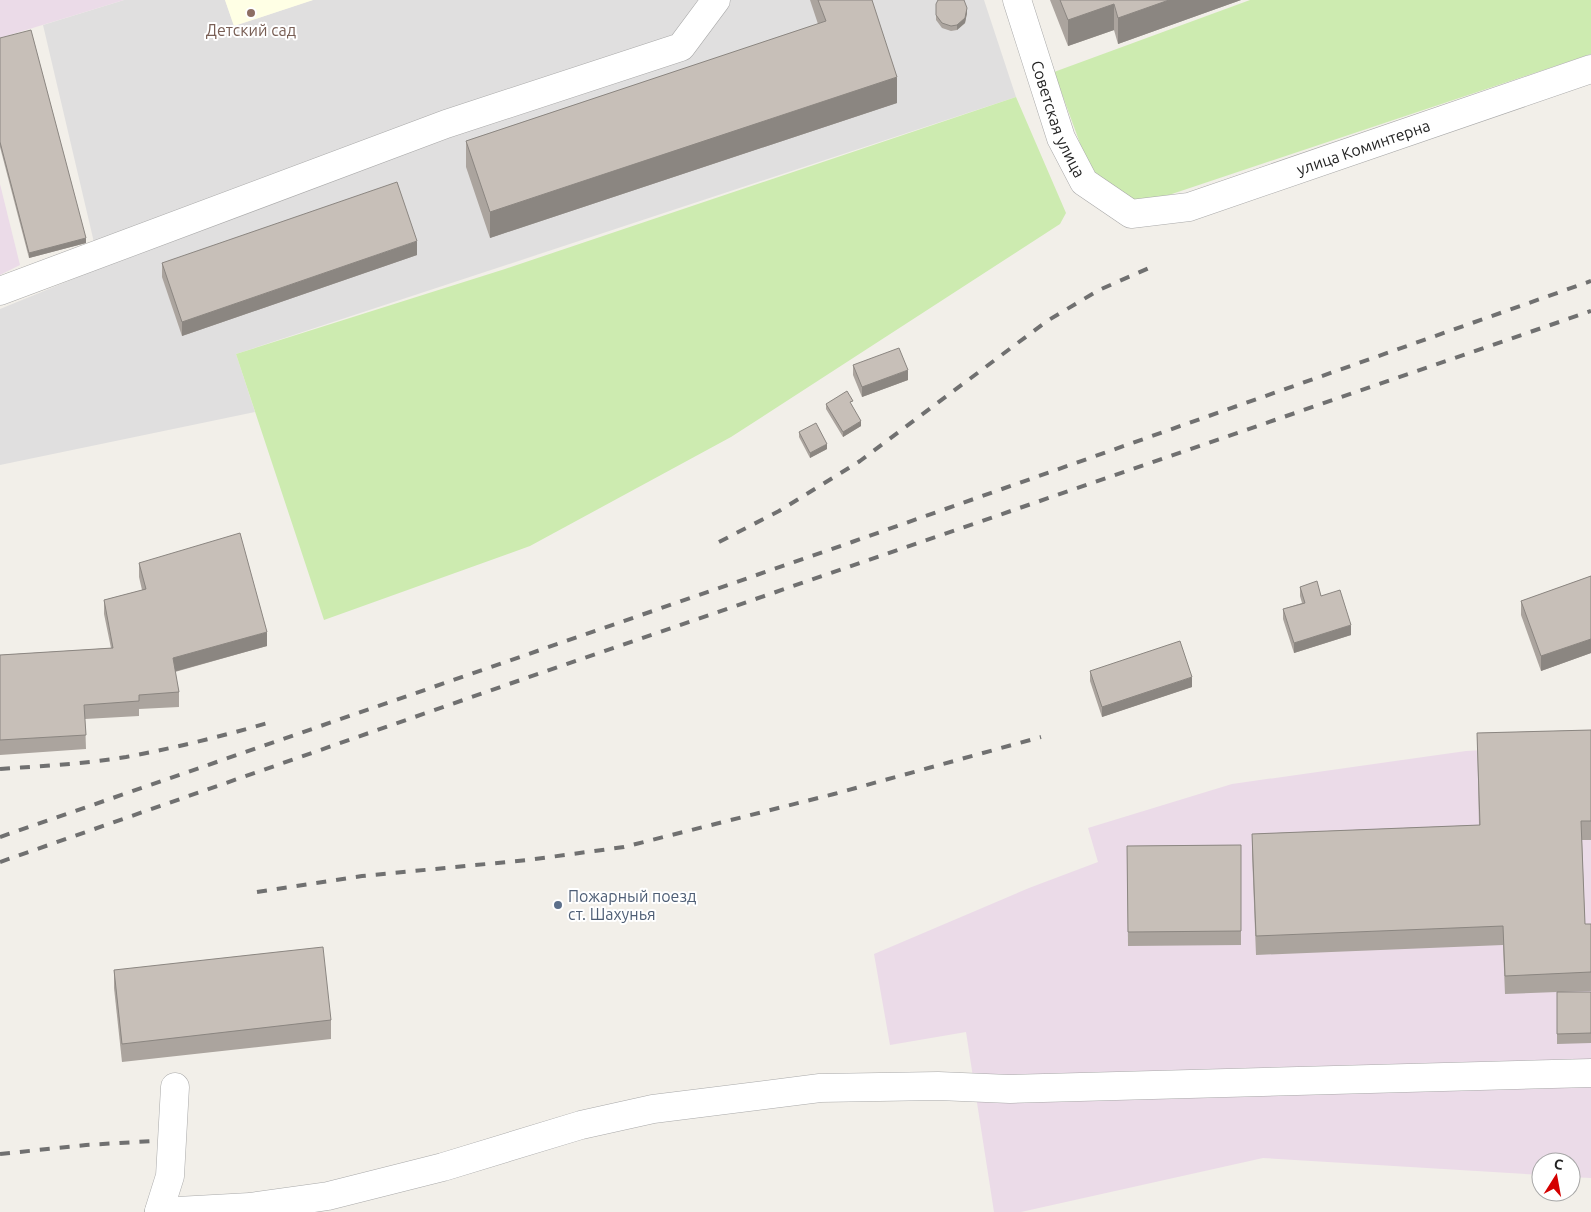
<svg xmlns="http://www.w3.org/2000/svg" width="1591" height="1212" viewBox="0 0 1591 1212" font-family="Ubuntu,sans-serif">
  <rect width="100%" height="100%" fill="#f2efe9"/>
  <path fill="#e0dfdf" d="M 124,0 L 225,0 L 234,26 L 313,0 L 984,0 L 1016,97 L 236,354 L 255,412 L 0,465 L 0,309 L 100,268 L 43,25 Z"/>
  <g fill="#ebdbe8">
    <path d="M 0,0 L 124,0 L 0,38 Z"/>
    <path d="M 0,184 L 20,265 L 0,275 Z"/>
    <path d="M 1591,744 L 1591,1178 L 1571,1177 L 1571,1162 L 1541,1162 L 1541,1175 L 1263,1158 L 1021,1212 L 994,1212 L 966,1032 L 890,1045 L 874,954 L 1029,888 L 1098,862 L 1088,828 L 1232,784 L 1466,751 Z"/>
  </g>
  <path fill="#ffffe5" d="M 225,0 L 313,0 L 234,26 Z"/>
  <g fill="#cdebb0">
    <path d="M 1250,0 L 1591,0 L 1591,54 L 1145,203 L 1117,195 L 1093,179 L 1054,72 Z"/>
    <path d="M 1016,97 L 1066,213 L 1060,224 L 731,437 L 530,546 L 324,620 L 236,354 L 505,269 Z"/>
  </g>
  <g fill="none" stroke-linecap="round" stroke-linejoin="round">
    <defs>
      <g id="minor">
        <path id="s1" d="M 1017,0 L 1061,138 L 1084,182 L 1131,214 L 1189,207 L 1591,69"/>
        <path d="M 0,291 L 446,124 L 681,47 L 716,0"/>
        <path d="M 159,1211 L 170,1176 L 175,1087"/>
        <path d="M 159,1212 L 250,1207 L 328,1196 L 443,1167 L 581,1125 L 653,1109 L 820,1088 L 938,1086 L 1010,1089 L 1591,1073"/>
      </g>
    </defs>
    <use href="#minor" stroke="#a9a9a9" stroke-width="29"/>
    <use href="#minor" stroke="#fff" stroke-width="28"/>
    <g stroke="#707070" stroke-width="4" stroke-dasharray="10 10" stroke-linecap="butt">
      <path d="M 719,542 L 779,511 L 860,461 L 1047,321 L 1099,290 L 1149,268"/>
      <path d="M 0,769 C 42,766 84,764 126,757 C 175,748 223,736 271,722"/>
      <path d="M 0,837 L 852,542 L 1591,281"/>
      <path d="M 0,862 L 509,684 L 1591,311"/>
      <path d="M 257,892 L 362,876 L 528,860 L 624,847 L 834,794 L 1041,737"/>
      <path d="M 0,1154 L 86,1145 L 153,1141"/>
    </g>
  </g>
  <g fill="#aba49e">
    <path d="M 810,0 L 872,0 L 897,103 L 490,238 L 466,167 L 466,141 L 818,24 Z"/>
    <path d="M 1050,0 L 1241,0 L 1118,44 L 1114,30 L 1068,46 Z"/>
    <path d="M 936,4 L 967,13 L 965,23 L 957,30 L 951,31 L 942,28 L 936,20 Z"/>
    <path d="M 0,38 L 86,243 L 29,258 L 0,147 Z"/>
    <path d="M 417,255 L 182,336 L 162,277 L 162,263 Z"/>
    <path d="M 853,365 L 908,380 L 862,397 L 853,375 Z"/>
    <path d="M 826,404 L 853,406 L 852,406 L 861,426 L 843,437 L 826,409 Z"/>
    <path d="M 799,432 L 827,449 L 810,458 L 799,437 Z"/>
    <path d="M 139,563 L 267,646 L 175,672 L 179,692 L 179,707 L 139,709 L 139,716 L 85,719 L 86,749 L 0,755 L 0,655 L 111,648 L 104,614 L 104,600 L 142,590 L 139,577 Z"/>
    <path d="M 1591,576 L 1591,653 L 1541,671 L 1521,615 L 1521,601 Z"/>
    <path d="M 1300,587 L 1321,596 L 1351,635 L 1294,653 L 1283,619 L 1283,609 L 1302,603 L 1300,596 Z"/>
    <path d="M 1090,671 L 1192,687 L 1102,717 L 1090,681 Z"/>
    <path d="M 1591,730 L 1591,840 L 1582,840 L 1585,924 L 1591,924 L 1591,991 L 1562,992 L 1591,992 L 1591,1043 L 1557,1044 L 1557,992 L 1505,994 L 1503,945 L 1256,955 L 1252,853 L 1252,834 L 1479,825 L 1477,733 Z"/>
    <path d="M 1241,845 L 1241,945 L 1128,946 L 1127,846 Z"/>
    <path d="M 114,970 L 331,1020 L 331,1039 L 122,1062 L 114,988 Z"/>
  </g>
  <g fill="#8b8681">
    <path d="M 1169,0 L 1241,0 L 1118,44 L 1118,18 Z"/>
    <path d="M 1114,4 L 1114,30 L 1068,46 L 1068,20 Z"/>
    <path d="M 967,8 L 967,13 L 965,23 L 957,30 L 957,25 Z"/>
    <path d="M 897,77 L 897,103 L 490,238 L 490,212 Z"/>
    <path d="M 86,238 L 86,243 L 29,258 L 29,253 Z"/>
    <path d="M 417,241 L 417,255 L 182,336 L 182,322 Z"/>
    <path d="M 908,370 L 908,380 L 862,397 L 862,387 Z"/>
    <path d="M 861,421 L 861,426 L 843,437 L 843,432 Z"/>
    <path d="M 827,444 L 827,449 L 810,458 L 810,453 Z"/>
    <path d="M 1351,625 L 1351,635 L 1294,653 L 1294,643 Z"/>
    <path d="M 267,632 L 267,646 L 173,672 L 173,658 Z"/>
    <path d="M 1591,639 L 1591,653 L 1541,671 L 1541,656 Z"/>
    <path d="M 1192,677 L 1192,687 L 1102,717 L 1102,707 Z"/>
  </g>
  <g fill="#c7bfb8" stroke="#8b8681">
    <path d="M 818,0 L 872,0 L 897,77 L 490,212 L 466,141 L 826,21 Z"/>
    <path d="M 938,0 L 964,0 L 967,8 L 965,18 L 957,25 L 951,26 L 942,23 L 936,15 L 936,4 Z"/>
    <path d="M 1060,0 L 1169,0 L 1118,18 L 1114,4 L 1068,20 Z"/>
    <path d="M 31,30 L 86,238 L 29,253 L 0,142 L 0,38 Z"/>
    <path d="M 397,182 L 417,241 L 182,322 L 162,263 Z"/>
    <path d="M 899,348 L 908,370 L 862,387 L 853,365 Z"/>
    <path d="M 847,391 L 853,401 L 850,402 L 861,421 L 843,432 L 826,404 Z"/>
    <path d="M 816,423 L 827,444 L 810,453 L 799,432 Z"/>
    <path d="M 240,533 L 267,632 L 173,658 L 179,692 L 139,695 L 139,701 L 84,705 L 86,735 L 0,740 L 0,655 L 113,648 L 104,600 L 146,589 L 139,563 Z"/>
    <path d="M 1591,576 L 1591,639 L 1541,656 L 1521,601 Z"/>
    <path d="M 1317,581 L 1321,596 L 1340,590 L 1351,625 L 1294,643 L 1283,609 L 1305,603 L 1300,587 Z"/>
    <path d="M 1180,641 L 1192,677 L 1102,707 L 1090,671 Z"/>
    <path d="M 1591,730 L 1591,821 L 1581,821 L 1585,924 L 1591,924 L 1591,972 L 1505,976 L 1503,926 L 1256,936 L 1252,834 L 1480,825 L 1477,733 Z"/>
    <path d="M 1241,845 L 1241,931 L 1128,932 L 1127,846 Z"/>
    <path d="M 323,947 L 331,1020 L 122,1044 L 114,970 Z"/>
    <path d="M 1557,992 L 1591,992 L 1591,1033 L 1557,1034 Z"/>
  </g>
  <circle fill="#8d6e63" stroke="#fff" stroke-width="2" cx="251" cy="13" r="5"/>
  <circle fill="#5c6f8a" stroke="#fff" stroke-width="2" cx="558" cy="905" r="5"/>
  <g text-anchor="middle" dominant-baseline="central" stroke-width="4" stroke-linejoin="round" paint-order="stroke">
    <g font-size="16" fill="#785e54" stroke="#fff">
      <text x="251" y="30">Детский сад</text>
    </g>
    <g font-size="16" fill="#222" stroke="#fff">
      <text stroke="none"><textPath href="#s1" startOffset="126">Советская улица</textPath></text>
      <text stroke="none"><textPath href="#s1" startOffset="494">улица Коминтерна</textPath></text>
    </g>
    <g font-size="16" fill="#4e5e75" stroke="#fff" text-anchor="start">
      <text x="568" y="896">Пожарный поезд<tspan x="568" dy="18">ст. Шахунья</tspan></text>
    </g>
  </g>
  <g transform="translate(1556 1177) rotate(11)"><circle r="24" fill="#ffffff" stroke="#a7a7a7"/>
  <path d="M0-4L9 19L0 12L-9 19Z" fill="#d40000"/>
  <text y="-8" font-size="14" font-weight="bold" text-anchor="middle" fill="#222222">С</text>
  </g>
</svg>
